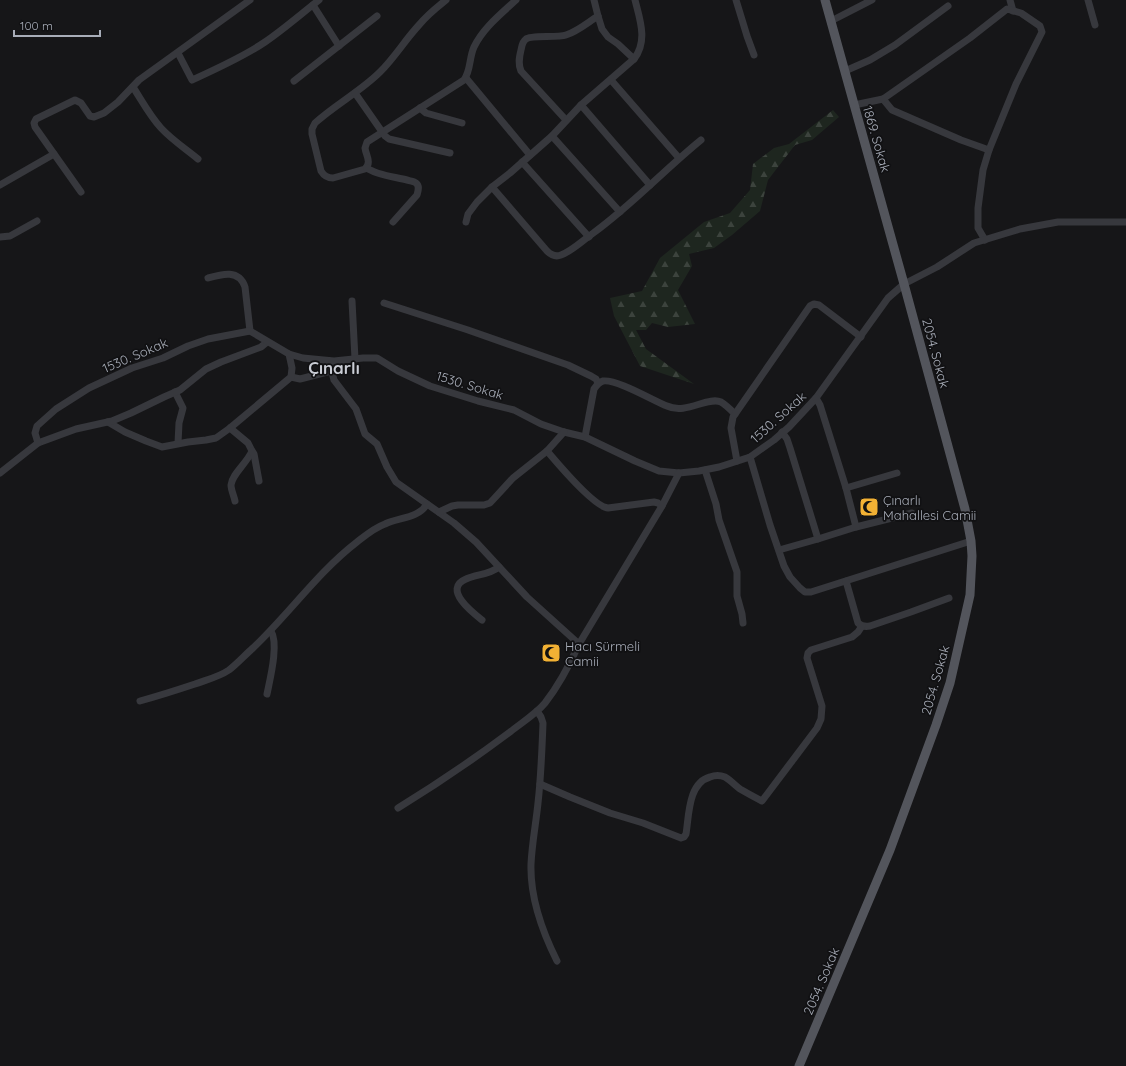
<svg xmlns="http://www.w3.org/2000/svg" width="1126" height="1066" viewBox="0 0 1126 1066" font-family="Quicksand,sans-serif">
  <defs>
    <pattern id="forest-firs" width="22" height="20" patternUnits="userSpaceOnUse"><rect width="22" height="20" fill="#1e261f"/><path d="M5 1l3.5 6h-7zM16 11l3.5 6h-7z" fill="#3c433d"/></pattern>
  </defs>
  <rect width="100%" height="100%" fill="#161618"/>
  <path fill="url(#forest-firs)" d="M 833,110 L 839,117 L 812,140 L 795,145 L 768,180 L 760,211 L 732,235 L 714,248 L 689,254 L 692,266 L 678,290 L 695,324 L 668,327 L 652,323 L 646,330 L 636,330 L 646,349 L 694,384 L 640,366 L 614,316 L 610,298 L 642,291 L 660,258 L 704,222 L 730,213 L 750,190 L 753,164 L 774,148 L 789,144 Z"/>
  <g fill="none" stroke-linecap="round" stroke-linejoin="round">
    <g stroke="#37383d" stroke-width="7">
      <path d="M 446,0 C 436,8 427,15 419,25 C 405,40 395,57 380,72 C 361,91 336,104 315,123 L 312,129 L 312,134 L 321,171 C 324,176 328,178 333,178 L 365,169 C 372,162 366,156 365,148 L 367,142 L 464,80 C 471,70 469,58 474,47 C 483,28 501,14 516,0"/>
      <path d="M 594,0 L 598,16 L 602,29 L 608,37 L 618,44 L 634,59"/>
      <path d="M 736,0 L 747,36 L 754,55"/>
      <path d="M 1010,0 L 1013,11"/>
      <path d="M 1088,0 L 1095,25"/>
      <path d="M 313,5 L 339,46"/>
      <path d="M 831,21 L 872,0"/>
      <path d="M 178,53 L 192,80 C 216,69 243,57 265,42 C 284,29 301,14 319,0"/>
      <path d="M 845,71 L 870,60 L 895,45 L 948,6"/>
      <path d="M 466,78 L 530,155"/>
      <path d="M 611,80 L 679,158"/>
      <path d="M 294,81 L 377,16"/>
      <path d="M 133,87 C 142,101 150,116 161,128 C 172,140 186,149 198,159"/>
      <path d="M 355,93 L 385,136 L 389,139 L 450,153"/>
      <path d="M 883,99 L 892,110 L 961,140 L 989,150"/>
      <path d="M 581,105 L 650,185"/>
      <path d="M 854,105 L 883,99 L 970,38 L 1007,9 L 1021,13 L 1040,26 L 1042,32 L 1016,84 L 989,150 L 983,170 L 978,208 L 978,228 L 985,240"/>
      <path d="M 420,108 L 426,113 L 462,123"/>
      <path d="M 566,120 L 521,71 C 518,64 519,58 521,50 C 522,46 522,42 526,39 C 531,35 557,38 566,35 C 578,31 587,23 598,16"/>
      <path d="M 552,136 L 620,212"/>
      <path d="M 522,162 L 589,237"/>
      <path d="M 367,168 C 376,175 395,177 407,180 C 409,181 414,181 416,183 C 420,186 418,191 417,195 L 393,222"/>
      <path d="M 0,185 L 54,154"/>
      <path d="M 492,187 L 547,251 C 551,255 556,257 561,255 C 572,251 582,241 592,234 C 631,206 664,170 701,140"/>
      <path d="M 81,192 L 35,127 L 34,123 L 36,119 L 75,100 L 81,103 L 90,116 L 94,117 L 104,113 L 118,102 L 139,80 L 250,0"/>
      <path d="M 466,222 L 468,214 L 477,202 L 492,187 L 510,173 L 552,136 L 581,105 L 634,59 C 648,41 640,20 635,0"/>
      <path d="M 0,237 L 10,236 L 37,221"/>
      <path d="M 208,278 C 222,274 239,269 245,287 L 250,331"/>
      <path d="M 352,301 L 355,359"/>
      <path d="M 384,303 L 468,330 L 568,365 L 591,376 L 596,379 L 598,383"/>
      <path d="M 329,361 L 334,380 L 356,409 L 365,434 L 377,444 L 387,467 L 396,482 L 454,523 L 476,542 L 527,597 L 579,644 C 570,664 559,685 545,703 C 536,714 521,723 510,732 C 474,759 437,784 398,808"/>
      <path d="M 291,377 L 300,379 L 304,378 L 331,371"/>
      <path d="M 175,392 L 183,408 L 179,423 L 178,443"/>
      <path d="M 108,422 L 125,432 L 146,441 L 162,447 L 188,442 L 206,440 L 216,438 L 230,428 L 291,377 L 292,368 L 289,354"/>
      <path d="M 230,428 L 248,443 L 252,451 C 247,463 232,474 231,485 C 231,490 234,496 235,501"/>
      <path d="M 782,432 L 787,439 L 790,448 L 818,539"/>
      <path d="M 585,437 L 594,389 C 596,386 599,382 603,381 C 617,379 652,400 667,406 C 686,415 708,396 721,402 C 726,405 731,410 735,414"/>
      <path d="M 38,443 L 76,429 L 112,421 L 131,413 L 164,397 L 180,390 L 206,369 L 221,362 L 261,347 L 267,342"/>
      <path d="M 252,451 L 254,454 L 259,481"/>
      <path d="M 547,451 C 558,464 594,507 608,508 L 654,502 L 658,503 L 662,506"/>
      <path d="M 750,457 L 770,525 L 784,566 L 790,577 L 800,588 L 805,592 L 811,592 L 971,541"/>
      <path d="M 737,461 L 731,428 L 733,417 L 810,306 L 814,304 L 819,305 L 861,337"/>
      <path d="M 705,470 L 716,504 L 719,520 L 737,572 L 737,596 L 742,614 L 743,623"/>
      <path d="M 0,473 L 38,443 L 35,433 L 37,426 L 56,409 L 89,388 L 132,368 L 163,358 L 188,346 L 208,339 L 250,331 L 289,354 L 303,358 L 334,361 L 363,358 L 377,358 L 398,371 L 430,386 L 478,401 L 514,410 L 541,424 L 564,432 L 585,437 L 635,461 L 659,471 L 679,473 L 699,471 L 719,467 L 750,457 L 774,440 L 789,427 L 816,398 L 888,298 L 904,284 L 937,267 L 974,243 L 1020,229 L 1058,222 L 1126,222"/>
      <path d="M 846,488 L 897,473"/>
      <path d="M 439,512 L 452,506 L 458,505 L 484,505 L 490,503 L 513,478 L 547,451 L 564,432"/>
      <path d="M 856,527 L 912,513"/>
      <path d="M 779,550 L 818,539 L 856,527 L 846,488 L 820,405 L 816,398"/>
      <path d="M 846,581 L 858,623 C 861,626 865,627 870,626 L 911,612 L 949,598"/>
      <path d="M 482,620 C 473,613 442,589 466,579 C 477,574 489,575 499,567"/>
      <path d="M 579,644 L 662,506 L 679,473"/>
      <path d="M 267,694 C 270,679 279,644 271,631"/>
      <path d="M 140,701 C 158,696 177,690 195,684 C 206,680 219,677 229,670 C 237,664 245,655 253,648 C 289,614 318,572 357,542 C 366,535 374,528 385,524 C 399,517 418,519 427,504"/>
      <path d="M 537,711 L 541,717 L 543,723 C 542,750 541,777 538,803 C 536,823 532,843 531,864 C 530,897 542,931 557,961"/>
      <path d="M 540,784 L 570,797 L 610,813 L 643,823 L 681,838 L 684,837 L 686,834 C 689,816 688,783 710,777 C 715,775 720,775 725,777 C 730,780 735,785 740,789 C 747,793 754,797 762,801 L 817,728 L 821,719 L 822,706 L 807,658 L 808,653 L 811,650 L 852,637 L 858,632 L 862,626"/>
    </g>
    <path stroke="#53555c" stroke-width="9" d="M 799,1066 L 890,850 L 936,725 L 950,683 L 970,595 L 972,556 L 971,541 L 965,509 L 904,284 L 825,0"/>
  </g>
  <defs>
    <symbol id="mosque-square" viewBox="-11 -11 22 22"><rect x="-9" y="-9" width="18" height="18" rx="4" fill="#f2b134" stroke="#111113"/><path d="M3.5-4.9A6 6 0 1 0 3.5 4.9A5 5 0 1 1 3.5-4.9Z" fill="#111"/></symbol>
  </defs>
  <g fill-rule="evenodd">
    <use href="#mosque-square" x="858" y="496" width="22" height="22"/>
    <use href="#mosque-square" x="540" y="642" width="22" height="22"/>
  </g>
  <g text-anchor="middle" dominant-baseline="central" stroke-width="3.5" stroke-linejoin="round" paint-order="stroke">
    <g font-size="13" fill="#a8adb8" stroke="#111113">
      <text transform="translate(877 139) rotate(74)">1869. Sokak</text>
      <text transform="translate(936 353) rotate(75)">2054. Sokak</text>
      <text transform="translate(135 355) rotate(-23)">1530. Sokak</text>
      <text transform="translate(470 385) rotate(17)">1530. Sokak</text>
      <text transform="translate(778 417) rotate(-42)">1530. Sokak</text>
      <text transform="translate(935 680) rotate(-74)">2054. Sokak</text>
      <text transform="translate(821 981) rotate(-67)">2054. Sokak</text>
    </g>
    <g font-size="13" fill="#a8adb8" stroke="#111113" text-anchor="start">
      <text x="883" y="500">Çınarlı<tspan x="883" dy="15">Mahallesi Camii</tspan></text>
      <text x="565" y="646">Hacı Sürmeli<tspan x="565" dy="15">Camii</tspan></text>
    </g>
    <g font-size="17" font-weight="bold" fill="#c9ccd4" stroke="#111113">
      <text x="334" y="367">Çınarlı</text>
    </g>
  </g>
  <path d="M14 30v6h86v-6" fill="none" stroke="#a8adb8" stroke-width="2"/>
  <text x="20" y="30" font-size="12" fill="#a8adb8" stroke="#111113" stroke-width="3" paint-order="stroke">100 m</text>
</svg>
